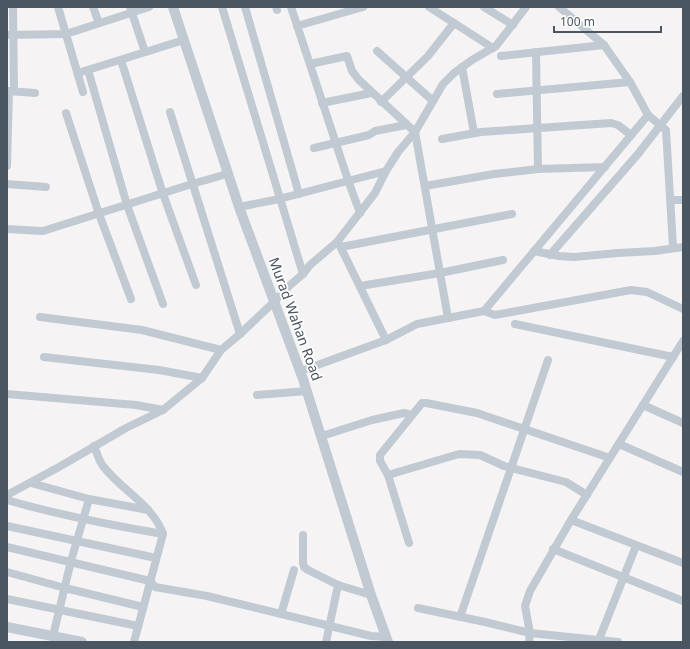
<svg xmlns="http://www.w3.org/2000/svg" width="690" height="649" viewBox="0 0 690 649" font-family="'Noto Sans',sans-serif">
  <rect width="100%" height="100%" fill="#f5f3f3"/>
  <g fill="none" stroke-linecap="round" stroke-linejoin="round">
    <g stroke="#c1cad2" stroke-width="8">
      <path d="M 13,7 L 14,91"/>
      <path d="M 58,7 L 83,92"/>
      <path d="M 93,7 L 99,23"/>
      <path d="M 130,7 L 145,52"/>
      <path d="M 222,7 L 303,274"/>
      <path d="M 245,7 L 299,194"/>
      <path d="M 276,7 L 277,10"/>
      <path d="M 291,7 L 348,180 L 360,213"/>
      <path d="M 429,7 L 493,48"/>
      <path d="M 484,7 L 513,25"/>
      <path d="M 559,7 L 604,45 L 630,82 L 648,115 L 666,130 L 673,247"/>
      <path d="M 297,26 L 363,7"/>
      <path d="M 7,35 L 66,34 L 149,7"/>
      <path d="M 377,51 L 433,101"/>
      <path d="M 536,52 L 538,169"/>
      <path d="M 501,56 L 604,45"/>
      <path d="M 121,60 L 163,194 L 196,285"/>
      <path d="M 310,64 L 347,56 L 352,71 L 359,80 L 415,132 L 448,318"/>
      <path d="M 462,67 L 474,133"/>
      <path d="M 88,70 L 127,205 L 163,304"/>
      <path d="M 78,73 L 184,40"/>
      <path d="M 8,91 L 35,93"/>
      <path d="M 497,94 L 630,82"/>
      <path d="M 381,102 L 428,56 L 454,23"/>
      <path d="M 322,103 L 371,93"/>
      <path d="M 170,112 L 240,334"/>
      <path d="M 66,113 L 99,214 L 131,299"/>
      <path d="M 442,139 L 481,132 L 611,123 L 618,125 L 631,135"/>
      <path d="M 314,148 L 369,135 L 375,131 L 406,125"/>
      <path d="M 7,166 L 9,91"/>
      <path d="M 7,184 L 46,187"/>
      <path d="M 425,186 L 494,174 L 538,169 L 605,167"/>
      <path d="M 671,200 L 683,200"/>
      <path d="M 239,207 L 279,199 L 386,171"/>
      <path d="M 7,229 L 43,231 L 192,184 L 227,174"/>
      <path d="M 339,244 L 386,340"/>
      <path d="M 341,247 L 512,214"/>
      <path d="M 534,251 L 559,256 L 574,257 L 618,253 L 655,251 L 683,247"/>
      <path d="M 550,255 L 638,154 L 683,96"/>
      <path d="M 360,286 L 440,273 L 503,260"/>
      <path d="M 484,311 L 648,115"/>
      <path d="M 40,317 L 142,330 L 221,350"/>
      <path d="M 515,324 L 673,357"/>
      <path d="M 44,357 L 159,370 L 202,378"/>
      <path d="M 301,371 L 386,340 L 417,324 L 484,311 L 495,315 L 631,290 L 647,292 L 683,309"/>
      <path d="M 7,394 L 136,405 L 163,410"/>
      <path d="M 257,395 L 307,391"/>
      <path d="M 643,405 L 683,423"/>
      <path d="M 322,436 L 372,420 L 404,413 L 412,415"/>
      <path d="M 619,444 L 683,472"/>
      <path d="M 94,446 C 97,453 99,461 103,466 C 121,490 153,505 163,534 L 134,642"/>
      <path d="M 388,475 L 459,454 L 480,455 L 504,466 L 566,482 L 587,495"/>
      <path d="M 31,483 L 89,499"/>
      <path d="M 7,495 L 59,467 L 126,428 L 163,410 L 202,378 L 221,350 L 240,334 L 275,301 L 289,286 L 303,274 L 310,265 L 337,242 L 375,193 L 386,171 L 398,152 L 415,132 L 443,84 L 454,73 L 472,60 L 496,46 L 526,7"/>
      <path d="M 7,500 C 59,515 110,525 163,534"/>
      <path d="M 571,520 L 683,563"/>
      <path d="M 7,526 L 156,558"/>
      <path d="M 303,535 L 303,563 L 304,567 L 308,570 L 338,585 L 371,595"/>
      <path d="M 409,543 L 388,475 L 380,461 L 380,455 L 422,403 L 426,403 L 477,413 L 610,458"/>
      <path d="M 7,547 L 150,581 L 155,587 L 207,596 L 371,636 L 386,637"/>
      <path d="M 553,549 L 683,601"/>
      <path d="M 7,572 L 65,588 L 143,607"/>
      <path d="M 7,599 L 138,626"/>
      <path d="M 418,608 L 485,622 L 530,633 L 618,642"/>
      <path d="M 281,614 L 294,570"/>
      <path d="M 460,617 L 548,360"/>
      <path d="M 53,636 L 71,561 L 89,499 L 148,510"/>
      <path d="M 326,642 L 338,585"/>
      <path d="M 529,642 L 530,633 L 525,606 L 530,591 L 571,520 L 683,341"/>
      <path d="M 598,642 L 636,546"/>
    </g>
    <g stroke="#c1cad2" stroke-width="10">
      <path d="M 173,7 L 239,207 L 303,379 L 371,595 L 388,642"/>
      <path d="M 7,627 L 82,642"/>
    </g>
  </g>
  <g text-anchor="middle" dominant-baseline="central" stroke-width="3.5" stroke-linejoin="round" paint-order="stroke">
    <g font-size="14" fill="#4a5661" stroke="#fff">
      <text transform="translate(296 319) rotate(70)">Murad Wahan Road</text>
    </g>
  </g>
  <rect width="690" height="649" fill="none" stroke="#4a5661" stroke-width="16"/>
  <path d="M554 26v6h107v-6" fill="none" stroke="#4a5661" stroke-width="2"/>
  <text x="560" y="26" font-size="12" fill="#4a5661" stroke="#ffffff" stroke-width="3" paint-order="stroke">100 m</text>
</svg>
